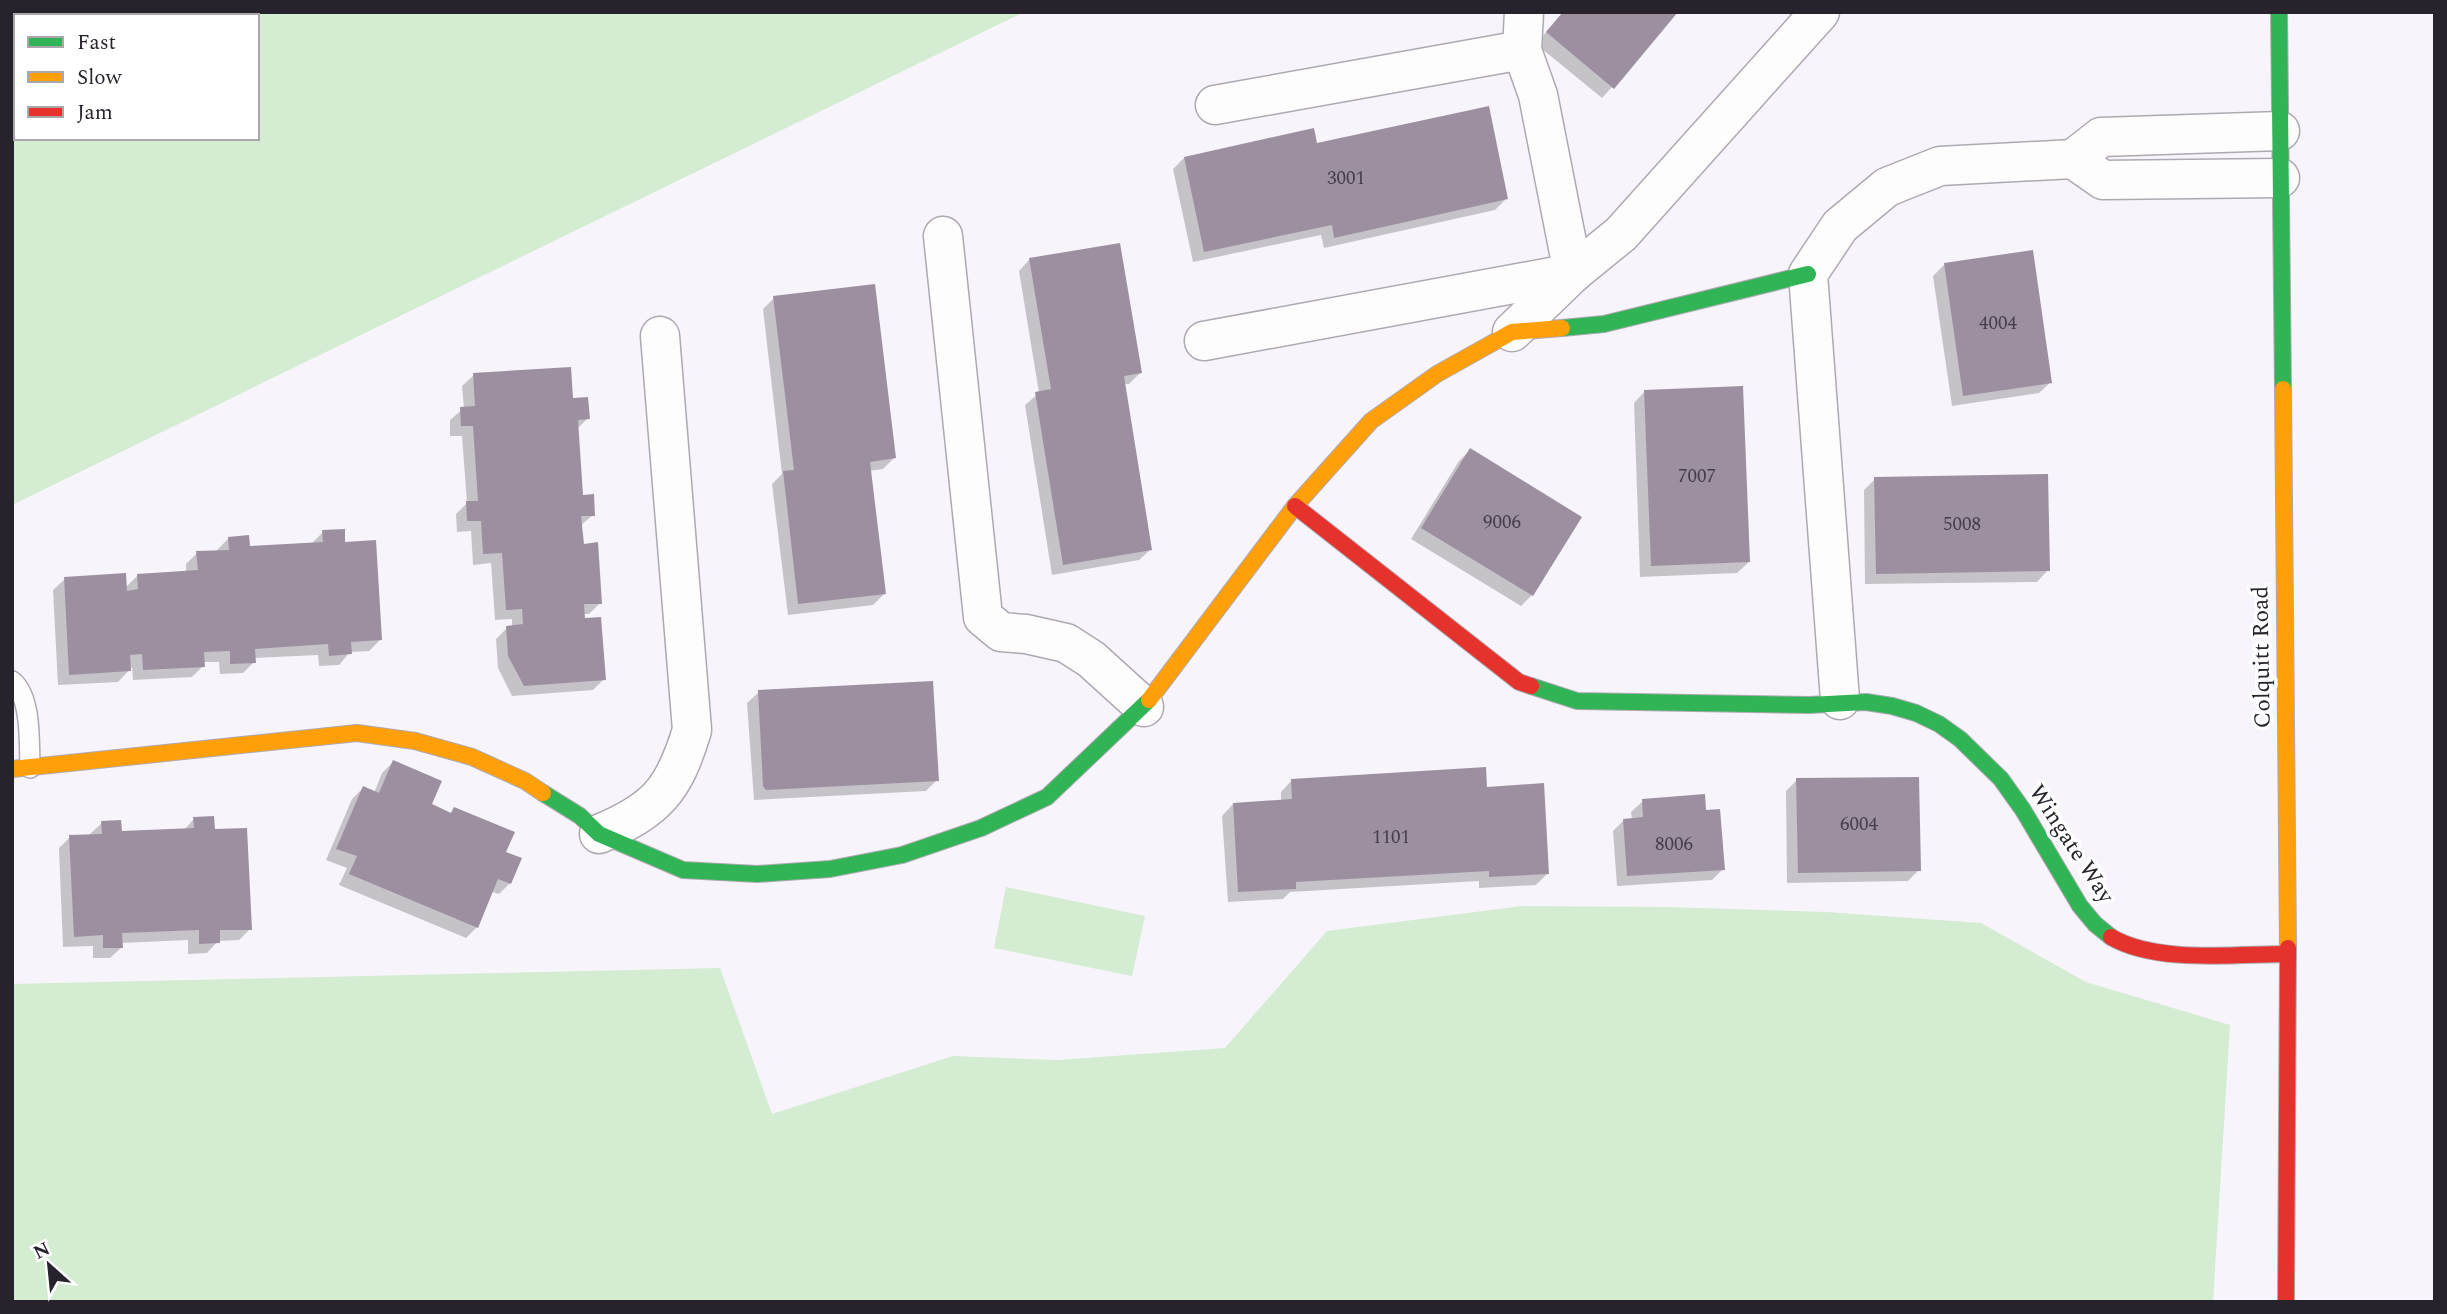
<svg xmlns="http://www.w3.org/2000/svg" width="2447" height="1314" viewBox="0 0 2447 1314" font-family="Spectral,serif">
  <rect width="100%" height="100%" fill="#f8f4fb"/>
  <g fill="#d4ecd2" fill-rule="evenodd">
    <path d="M 12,12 L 1024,12 L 12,505 ZM 16,16 L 257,16 L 257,138 L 16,138 Z"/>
    <path d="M 1006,887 L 1145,916 L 1132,976 L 994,948 Z"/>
    <path d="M 1522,906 L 1667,907 L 1826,912 L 1981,923 L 2086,982 L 2230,1025 L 2213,1302 L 12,1302 L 12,984 L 720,968 L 772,1114 L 953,1056 L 1058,1060 L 1225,1048 L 1327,931 Z"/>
  </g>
  <g fill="#0003">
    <path d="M 1563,12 L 1612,87 L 1602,98 L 1536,44 Z"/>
    <path d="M 1316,145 L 1506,199 L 1495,210 L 1324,248 L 1321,235 L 1193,262 L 1173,169 L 1184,158 Z"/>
    <path d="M 1030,259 L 1140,373 L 1129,384 L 1124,384 L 1151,549 L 1139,560 L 1052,575 L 1025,405 L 1039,393 L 1019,271 Z"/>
    <path d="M 1945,264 L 2051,382 L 2039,393 L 1952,406 L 1933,276 Z"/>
    <path d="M 774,298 L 894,458 L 883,469 L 869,471 L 884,594 L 873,605 L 788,615 L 772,484 L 782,474 L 763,309 Z"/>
    <path d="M 474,375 L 572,400 L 588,418 L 577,429 L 582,496 L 593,515 L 580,526 L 582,546 L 600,603 L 589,614 L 583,614 L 604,679 L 593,690 L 512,696 L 498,668 L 496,639 L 507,628 L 512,627 L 512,619 L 495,620 L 491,563 L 473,565 L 471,531 L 457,532 L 456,514 L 467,503 L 462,436 L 450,436 L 450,420 L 464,408 L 462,386 Z"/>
    <path d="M 1645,391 L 1749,562 L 1737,573 L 1640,577 L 1634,403 Z"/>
    <path d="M 1470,450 L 1532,595 L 1521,606 L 1411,539 L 1459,461 Z"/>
    <path d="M 1875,479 L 2048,570 L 2037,582 L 1865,584 L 1864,490 Z"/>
    <path d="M 323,532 L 343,544 L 380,640 L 369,651 L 350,652 L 339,665 L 319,666 L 318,655 L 254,658 L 254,662 L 243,673 L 220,674 L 219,662 L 203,662 L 203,666 L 192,677 L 133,680 L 132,667 L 118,682 L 58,685 L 53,590 L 65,579 L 125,588 L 138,575 L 186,572 L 186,564 L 197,553 L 218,552 L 217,550 L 229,538 L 248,548 L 311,544 Z"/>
    <path d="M 759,692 L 937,780 L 926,791 L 754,800 L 747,703 Z"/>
    <path d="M 393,762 L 430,805 L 449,814 L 455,809 L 504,853 L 510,883 L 499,894 L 492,892 L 477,927 L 466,938 L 339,885 L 347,868 L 326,860 L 352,799 L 363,788 L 374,793 L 382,773 Z"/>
    <path d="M 1292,780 L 1547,874 L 1536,885 L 1479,888 L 1479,881 L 1290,892 L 1283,899 L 1228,902 L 1222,816 L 1233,804 L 1281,802 L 1281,792 Z"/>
    <path d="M 1797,780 L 1919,870 L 1908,881 L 1787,883 L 1786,791 Z"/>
    <path d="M 1643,801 L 1704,811 L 1723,869 L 1712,880 L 1617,886 L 1613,831 L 1624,820 L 1632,820 L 1631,812 Z"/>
    <path d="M 194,819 L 213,831 L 250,929 L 239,940 L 218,941 L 207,953 L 188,954 L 188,940 L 121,943 L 122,947 L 110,958 L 93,958 L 93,946 L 63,947 L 59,848 L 70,837 L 91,836 L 90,834 L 102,823 L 120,833 L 184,830 Z"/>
  </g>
  <g fill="#9c90a0">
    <path d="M 1563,12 L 1678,12 L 1614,89 L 1546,32 Z"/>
    <path d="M 1489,106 L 1508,199 L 1334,238 L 1332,225 L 1204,252 L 1184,157 L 1314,128 L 1317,143 Z"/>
    <path d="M 1120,243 L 1142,373 L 1124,376 L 1152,550 L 1063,565 L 1035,392 L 1051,389 L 1029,258 Z"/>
    <path d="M 2033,250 L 2052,383 L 1963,396 L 1944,263 Z"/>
    <path d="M 875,284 L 896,458 L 870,462 L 886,594 L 798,604 L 783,471 L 794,470 L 773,296 Z"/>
    <path d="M 571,367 L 573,398 L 588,397 L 590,419 L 578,420 L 583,495 L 594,494 L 595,516 L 581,516 L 584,544 L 598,542 L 602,604 L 584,604 L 585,618 L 601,617 L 606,680 L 524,686 L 508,656 L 506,626 L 523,624 L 522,609 L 506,610 L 502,553 L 483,554 L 481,521 L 467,521 L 466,501 L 478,501 L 473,426 L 461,426 L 460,407 L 475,406 L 473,373 Z"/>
    <path d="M 1743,386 L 1750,562 L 1651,566 L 1644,390 Z"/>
    <path d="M 1470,448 L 1582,517 L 1533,596 L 1421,528 Z"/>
    <path d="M 2048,474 L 2050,571 L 1876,574 L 1874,477 Z"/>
    <path d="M 345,529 L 345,542 L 376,540 L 382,640 L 351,642 L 352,654 L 329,656 L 328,644 L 255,649 L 256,663 L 230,664 L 230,651 L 204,652 L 205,667 L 143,670 L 142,654 L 130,655 L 131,671 L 69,675 L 64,577 L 126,573 L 127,591 L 138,589 L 137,574 L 198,570 L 196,551 L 229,550 L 228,537 L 249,535 L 250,546 L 323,542 L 322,530 Z"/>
    <path d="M 933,681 L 939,781 L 766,790 L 763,786 L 758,690 Z"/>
    <path d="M 393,760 L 442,781 L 432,804 L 451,813 L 454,807 L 515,832 L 506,852 L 522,858 L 511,884 L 498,879 L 478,928 L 349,874 L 357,856 L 336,849 L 363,786 L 379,793 Z"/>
    <path d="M 1486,767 L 1487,787 L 1544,783 L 1549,874 L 1489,877 L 1489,871 L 1296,882 L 1296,889 L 1238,892 L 1233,803 L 1292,799 L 1291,779 Z"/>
    <path d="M 1919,777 L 1921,871 L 1798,873 L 1796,778 Z"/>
    <path d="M 1705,794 L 1706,810 L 1720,809 L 1725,870 L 1627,876 L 1623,819 L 1643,817 L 1642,799 Z"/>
    <path d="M 214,816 L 215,829 L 247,828 L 252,930 L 220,930 L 220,943 L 199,944 L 199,930 L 122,933 L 123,948 L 103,948 L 103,935 L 74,937 L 69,835 L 102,834 L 101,821 L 121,820 L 122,831 L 194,828 L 193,817 Z"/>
  </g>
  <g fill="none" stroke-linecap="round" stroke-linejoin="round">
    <defs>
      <path id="lane" d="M 12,681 C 32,697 29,743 30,768"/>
      <g id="street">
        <path d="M 1524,12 L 1522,50 L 1538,95 L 1573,273"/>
        <path d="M 1215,105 L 1522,50"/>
        <path d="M 2073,159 L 2103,180 L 2280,178"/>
        <path d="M 943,236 L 983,617 L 1001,632 L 1026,634 L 1066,643 L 1091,659 L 1144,707"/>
        <path d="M 1512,332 L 1573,273 L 1621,234 L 1820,12"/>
        <path d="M 1204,341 L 1573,273"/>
        <path d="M 1840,700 L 1808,274 L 1840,226 L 1887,187 L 1940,166 L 2073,159 L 2101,137 L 2280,131"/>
        <path d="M 599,834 C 657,810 674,790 692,730 L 660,336"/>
      </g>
      <g id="fast">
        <path d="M 2279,12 L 2283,389"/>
        <path d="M 1562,328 L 1604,324 L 1808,274"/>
        <path d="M 1531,686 L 1577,701 L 1809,705 L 1866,702 L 1892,706 L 1916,713 L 1939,724 L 1960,739 L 2001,779 L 2023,810 L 2080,906 L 2095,924 L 2111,937"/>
        <path d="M 543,793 L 580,816 L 599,834 L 683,870 L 757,874 L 830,869 L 902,855 L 981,828 L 1047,797 L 1149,700"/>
      </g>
      <g id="slow">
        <path d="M 2283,389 L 2288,948"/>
        <path d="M 1149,700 L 1295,506 L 1371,421 L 1437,374 L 1512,332 L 1562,328"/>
        <path d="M 12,769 L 357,733 L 415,741 L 472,757 L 525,781 L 543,793"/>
      </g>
      <g id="jam">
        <path d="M 1295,506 L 1519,682 L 1531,686"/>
        <path d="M 2111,937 C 2157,964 2236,954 2288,954"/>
        <path d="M 2286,1302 L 2288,948"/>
      </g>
    </defs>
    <use href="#lane" stroke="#aea9b1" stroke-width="22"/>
    <use href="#street" stroke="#aea9b1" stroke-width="41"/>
    <use href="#fast" stroke="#aea9b1" stroke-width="18"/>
    <use href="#slow" stroke="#aea9b1" stroke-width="18"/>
    <use href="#jam" stroke="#aea9b1" stroke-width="18"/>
    <use href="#lane" stroke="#fefdfe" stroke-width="19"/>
    <use href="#street" stroke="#fefdfe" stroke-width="38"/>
    <use href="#fast" stroke="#30b455" stroke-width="16"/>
    <use href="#slow" stroke="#ff9f0a" stroke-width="16"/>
    <use href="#jam" stroke="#e5322d" stroke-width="16"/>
  </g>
  <g text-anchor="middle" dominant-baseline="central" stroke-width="7" stroke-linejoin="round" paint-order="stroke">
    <g font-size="19" fill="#453e4a">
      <text x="1346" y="178">3001</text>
      <text x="1998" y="323">4004</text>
      <text x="1697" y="476">7007</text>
      <text x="1502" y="522">9006</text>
      <text x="1962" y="524">5008</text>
      <text x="1859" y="824">6004</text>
      <text x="1391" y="837">1101</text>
      <text x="1674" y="844">8006</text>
    </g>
    <g font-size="23" fill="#28222d" stroke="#fff">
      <text transform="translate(2262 657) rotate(-91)">Colquitt Road</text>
      <text transform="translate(2071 844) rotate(57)">Wingate Way</text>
    </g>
  </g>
  <rect width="2447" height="1314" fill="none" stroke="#28222d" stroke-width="28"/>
  <rect x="14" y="14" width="245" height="126" fill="#ffffff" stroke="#a9a7ab" stroke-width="2"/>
  <rect x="28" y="37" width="35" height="10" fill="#30b455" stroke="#a9a7ab" stroke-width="2"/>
  <text x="77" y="49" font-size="21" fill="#28222d">Fast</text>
  <rect x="28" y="72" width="35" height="10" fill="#ff9f0a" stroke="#a9a7ab" stroke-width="2"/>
  <text x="77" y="84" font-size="21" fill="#28222d">Slow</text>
  <rect x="28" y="107" width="35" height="10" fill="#e5322d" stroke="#a9a7ab" stroke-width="2"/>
  <text x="77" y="119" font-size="21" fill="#28222d">Jam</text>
  <g transform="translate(49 1265) rotate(333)" stroke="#ffffff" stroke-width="5" paint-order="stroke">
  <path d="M0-5L12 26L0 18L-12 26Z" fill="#28222d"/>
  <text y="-10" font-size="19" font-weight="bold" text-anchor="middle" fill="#28222d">N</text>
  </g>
</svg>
